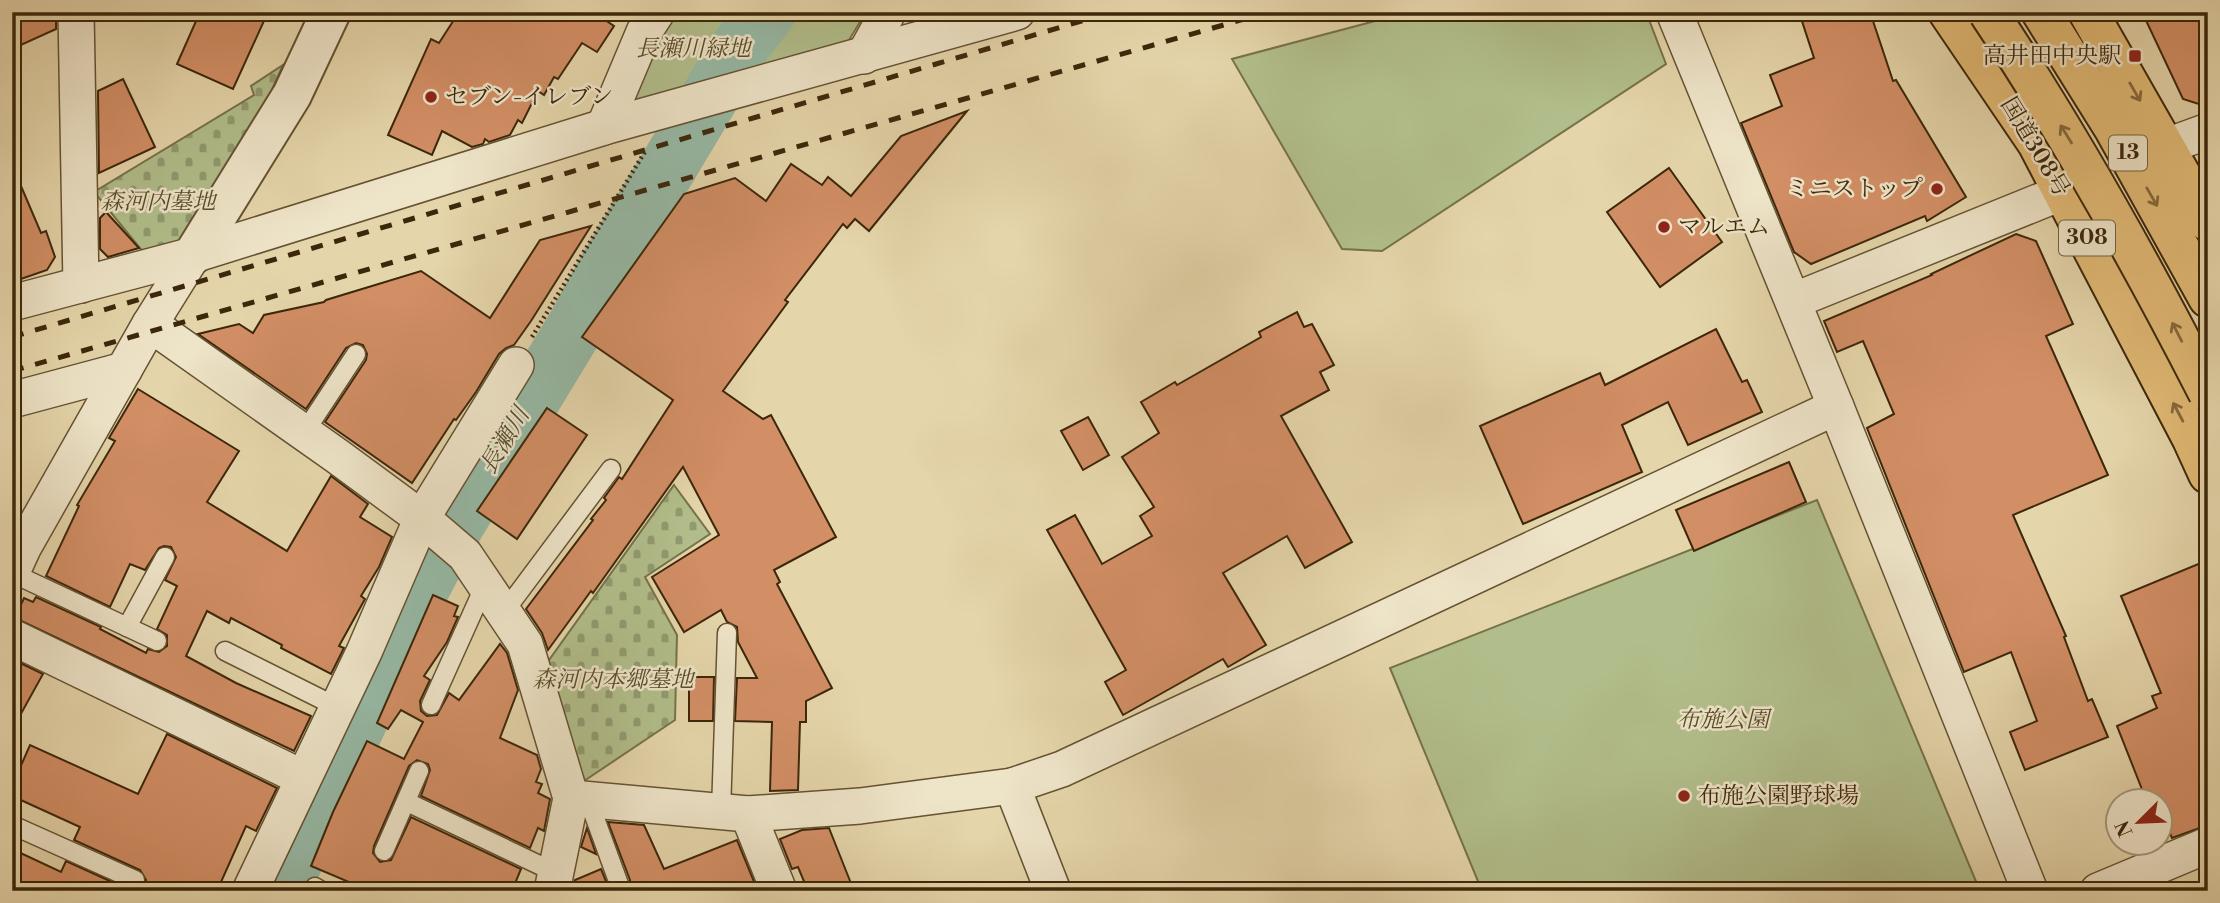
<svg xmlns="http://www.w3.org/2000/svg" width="2220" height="903" viewBox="0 0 2220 903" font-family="'Libre Bodoni','Noto Serif JP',serif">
  <defs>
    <pattern id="cemetery-stones" width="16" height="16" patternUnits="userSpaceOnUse" patternTransform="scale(1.75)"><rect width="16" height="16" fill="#b1be8b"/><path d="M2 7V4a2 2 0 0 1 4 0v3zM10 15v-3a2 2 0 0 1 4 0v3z" fill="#919a70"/></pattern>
  </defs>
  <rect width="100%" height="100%" fill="#e5d5aa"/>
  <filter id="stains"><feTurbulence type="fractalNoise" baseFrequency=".00286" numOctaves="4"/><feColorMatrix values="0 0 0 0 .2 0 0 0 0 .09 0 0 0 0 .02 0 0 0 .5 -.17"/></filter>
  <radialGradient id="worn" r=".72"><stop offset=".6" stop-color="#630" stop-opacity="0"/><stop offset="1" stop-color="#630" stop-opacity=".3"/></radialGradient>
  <g fill="url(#cemetery-stones)" stroke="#76724a" stroke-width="2">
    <path d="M 283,65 L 267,101 L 176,253 L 149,259 L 94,192 L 254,95 L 251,86 Z"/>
    <path d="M 674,485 L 710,534 L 645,577 L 677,635 L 675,720 L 581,783 L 542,670 Z"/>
  </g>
  <g fill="#b1be8b" stroke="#76724a" stroke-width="2">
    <path d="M 673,12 L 866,12 L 846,45 L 626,107 Z"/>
    <path d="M 1409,12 L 1646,12 L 1666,64 L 1382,251 L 1342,249 L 1232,59 Z"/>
    <path d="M 1817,500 L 1980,891 L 1482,891 L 1390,668 Z"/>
  </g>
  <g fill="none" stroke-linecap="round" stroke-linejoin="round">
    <path stroke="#96b9a5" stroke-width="58" d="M 280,891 L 412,605 L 446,540 L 576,326 L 607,269 L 740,47 L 767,12"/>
  </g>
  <g fill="#d28e65" stroke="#3c270a" stroke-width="2">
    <path d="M 12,12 L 56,12 L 56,29 L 12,49 Z"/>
    <path d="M 200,12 L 268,12 L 233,89 L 177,64 Z"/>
    <path d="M 459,12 L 593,12 L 614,26 L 597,52 L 582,43 L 558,79 L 554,77 L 544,95 L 538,91 L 522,123 L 518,120 L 510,135 L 489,142 L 485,139 L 483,144 L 472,147 L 442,131 L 432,155 L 388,135 L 431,39 L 439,43 Z"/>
    <path d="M 1799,12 L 1870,12 L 1893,81 L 1896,80 L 1966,197 L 1927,221 L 1925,216 L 1811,264 L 1794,252 L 1741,123 L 1782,106 L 1770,75 L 1814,58 Z"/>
    <path d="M 2142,12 L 2208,12 L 2208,107 L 2183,99 Z"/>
    <path d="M 123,79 L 155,147 L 99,173 L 98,91 Z"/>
    <path d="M 967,111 L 869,231 L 855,219 L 847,228 L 843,224 L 785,300 L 788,302 L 723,391 L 763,419 L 771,415 L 836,537 L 774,570 L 780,582 L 777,584 L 832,688 L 806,701 L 806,722 L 800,722 L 798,790 L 770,791 L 772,722 L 735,721 L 737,678 L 757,678 L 738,642 L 737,627 L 727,622 L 721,610 L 684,632 L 652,577 L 719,535 L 683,467 L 593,593 L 591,591 L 548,650 L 542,633 L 526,609 L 593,520 L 591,519 L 606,500 L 604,498 L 619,477 L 622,479 L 673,400 L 582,337 L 684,194 L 735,178 L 766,201 L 791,164 L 822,185 L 828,177 L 851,196 L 901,136 Z"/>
    <path d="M 12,165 L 41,233 L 46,231 L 55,257 L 47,270 L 12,282 Z"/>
    <path d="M 1669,168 L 1722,242 L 1660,287 L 1607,212 Z"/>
    <path d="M 106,212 L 139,248 L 108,257 L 100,249 L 100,218 Z"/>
    <path d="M 591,226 L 531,321 L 514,345 L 506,348 L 499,354 L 476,392 L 456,420 L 454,419 L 412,483 L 325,422 L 366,360 L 367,354 L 363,345 L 356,343 L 346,348 L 306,409 L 198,334 L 239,324 L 253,333 L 264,315 L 324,302 L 326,300 L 421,271 L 490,318 L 540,240 Z"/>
    <path d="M 2016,234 L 2036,241 L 2073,324 L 2046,336 L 2108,475 L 2013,515 L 2066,636 L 2064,637 L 2088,701 L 2092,699 L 2108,737 L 2025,770 L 2010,732 L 2037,721 L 2011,652 L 1964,672 L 1867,428 L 1894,414 L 1863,341 L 1837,352 L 1824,321 L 1932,275 L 1931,274 Z"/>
    <path d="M 1297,312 L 1304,327 L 1312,324 L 1334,365 L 1320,372 L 1329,390 L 1281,416 L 1352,542 L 1305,568 L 1287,536 L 1223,573 L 1266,645 L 1228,667 L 1223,659 L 1123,715 L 1105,682 L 1126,670 L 1047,530 L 1075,515 L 1102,564 L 1152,536 L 1140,516 L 1154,507 L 1122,457 L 1159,433 L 1141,402 L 1175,382 L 1177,385 L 1261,337 L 1259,332 Z"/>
    <path d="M 1716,329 L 1742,382 L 1747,380 L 1762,412 L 1688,445 L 1668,402 L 1622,425 L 1642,472 L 1523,524 L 1480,426 L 1600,373 L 1605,385 Z"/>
    <path d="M 138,389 L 239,451 L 207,502 L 287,551 L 331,476 L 368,504 L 360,517 L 392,537 L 379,567 L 361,596 L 365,599 L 339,646 L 344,648 L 331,674 L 281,648 L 282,645 L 231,618 L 229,623 L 207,611 L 186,656 L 236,683 L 311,716 L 294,751 L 15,618 L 24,598 L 33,602 L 36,597 L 101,627 L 100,629 L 146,653 L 148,649 L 159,652 L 167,646 L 167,635 L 157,629 L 177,586 L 165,580 L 176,557 L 171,547 L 164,546 L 159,548 L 145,570 L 130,564 L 110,607 L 46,576 L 79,506 L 77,505 L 115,441 L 109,438 Z"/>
    <path d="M 547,408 L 587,435 L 517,539 L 477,511 Z"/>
    <path d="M 1088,417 L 1109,455 L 1083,470 L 1061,431 Z"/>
    <path d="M 1789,462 L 1806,502 L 1694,551 L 1676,510 Z"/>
    <path d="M 2208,560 L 2208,825 L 2172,838 L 2160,810 L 2160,802 L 2147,802 L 2117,726 L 2157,708 L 2152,696 L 2161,693 L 2121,596 Z"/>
    <path d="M 433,595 L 458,606 L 454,616 L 458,617 L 447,642 L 424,676 L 430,680 L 420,701 L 421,711 L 427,716 L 437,715 L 449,693 L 459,700 L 500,644 L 507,653 L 518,690 L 500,738 L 537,755 L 541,769 L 536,782 L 542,784 L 538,793 L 550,799 L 544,831 L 538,828 L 530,848 L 421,796 L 430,770 L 428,764 L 417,760 L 409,766 L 374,846 L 373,853 L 380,862 L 391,860 L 411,817 L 521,869 L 512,891 L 370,891 L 311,866 L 333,812 L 367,741 L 404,759 L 423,722 L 401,710 L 388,729 L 377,723 Z"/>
    <path d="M 12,659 L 43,674 L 12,730 Z"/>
    <path d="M 689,677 L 714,677 L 713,721 L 689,721 Z"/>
    <path d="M 167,734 L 277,788 L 256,831 L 246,826 L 217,891 L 138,891 L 145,885 L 146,880 L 140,870 L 74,840 L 80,827 L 12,796 L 12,786 L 30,745 L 138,794 Z"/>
    <path d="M 608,822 L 644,825 L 664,869 L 737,840 L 755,884 L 738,891 L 628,891 L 630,880 Z"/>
    <path d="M 587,828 L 596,854 L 581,847 Z"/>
    <path d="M 829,828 L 854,891 L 808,891 L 798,867 L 792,869 L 780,839 L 802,830 Z"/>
    <path d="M 12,849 L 61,872 L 66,861 L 132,891 L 12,891 Z"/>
    <path d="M 601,869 L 610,891 L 573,891 L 575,880 Z"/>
  </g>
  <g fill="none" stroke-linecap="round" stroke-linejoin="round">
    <defs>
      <g id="service">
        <path d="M 304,433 L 356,354"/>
        <path d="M 12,573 L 157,641"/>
        <path d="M 504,612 L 611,469"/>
        <path d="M 127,627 L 165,557"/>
        <path d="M 225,651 L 337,707"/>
        <path d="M 431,705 L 485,585"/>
        <path d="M 588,799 L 619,884"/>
        <path d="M 407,802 L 556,873"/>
        <path d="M 721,811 L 727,633"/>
        <path d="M 12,825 L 135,880"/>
        <path d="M 384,851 L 419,771"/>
        <path d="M 315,887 L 322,891"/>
      </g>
      <g id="minor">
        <path d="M 76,12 L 81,285"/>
        <path d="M 1674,12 L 1836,407 L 2030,891"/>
        <path d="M 864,56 L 888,12"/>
        <path d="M 604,127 L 644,32 L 657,12"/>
        <path d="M 2167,146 L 2208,131"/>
        <path d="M 1793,301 L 2063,192"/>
        <path d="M 12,303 L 193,255 L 604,127 L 1017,12"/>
        <path d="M 150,324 L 337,456 L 424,520 L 465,555 L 525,644 L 571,798 L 552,891"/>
        <path d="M 12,400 L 124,370"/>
        <path d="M 12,572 L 24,546 L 150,324 L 193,255"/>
        <path d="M 12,637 L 303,778"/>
        <path d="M 1012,786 L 1053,891"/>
        <path d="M 571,798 L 748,814 L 860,806 L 1012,786 L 1062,769 L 1836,407"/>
        <path d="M 748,814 L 779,891"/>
        <path d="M 250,891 L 364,652 L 422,518 L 516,365"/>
        <path d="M 2098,891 L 2208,845"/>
      </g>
      <path id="tertiary" d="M 193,255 L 292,95 L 331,12"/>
      <g id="trunk">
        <path d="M 1948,12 L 2037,143 L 2192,439 L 2208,474"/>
        <path d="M 2088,12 L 2208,222"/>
      </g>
      <path id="motorway" d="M 2041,12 L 2114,129 L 2208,298"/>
    </defs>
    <use href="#service" stroke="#665232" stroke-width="21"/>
    <use href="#minor" stroke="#665232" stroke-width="38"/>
    <use href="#tertiary" stroke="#665232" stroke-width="42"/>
    <use href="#trunk" stroke="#3c270a" stroke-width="42"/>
    <use href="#motorway" stroke="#3c270a" stroke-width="42"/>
    <path stroke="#3c270a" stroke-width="4.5" stroke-dasharray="2 3.5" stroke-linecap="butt" d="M 532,337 L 646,150"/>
    <use href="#service" stroke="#eee4c8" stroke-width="18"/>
    <use href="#minor" stroke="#eee4c8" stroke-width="35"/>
    <use href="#tertiary" stroke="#eee4c8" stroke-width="38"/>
    <use href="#trunk" stroke="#e2ba75" stroke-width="38"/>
    <use href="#motorway" stroke="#e2ba75" stroke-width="38"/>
    <g stroke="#3c270a" stroke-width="5" stroke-dasharray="12 12" stroke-linecap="butt">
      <path d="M 12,337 L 1112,12"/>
      <path d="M 12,371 L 1269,12"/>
    </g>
    <defs>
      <path id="motorway-bridge" d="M 1988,12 C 2070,135 2141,262 2208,393"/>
    </defs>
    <use href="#motorway-bridge" stroke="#3c270a" stroke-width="42" stroke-linecap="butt"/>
    <use href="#motorway-bridge" stroke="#e2ba75" stroke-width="38"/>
  </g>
  <defs><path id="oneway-shaft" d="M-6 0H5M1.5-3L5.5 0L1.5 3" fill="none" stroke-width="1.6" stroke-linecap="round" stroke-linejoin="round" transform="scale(1.75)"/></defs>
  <g stroke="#87693a">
    <use href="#oneway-shaft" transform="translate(2135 92) rotate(60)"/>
    <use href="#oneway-shaft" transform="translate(2066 134) rotate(-122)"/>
    <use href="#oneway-shaft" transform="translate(2152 197) rotate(60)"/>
    <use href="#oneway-shaft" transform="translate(2177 332) rotate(-117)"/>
    <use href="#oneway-shaft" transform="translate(2178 412) rotate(-118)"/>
  </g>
  <g fill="#8f2418" stroke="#eee4c8" stroke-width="2.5">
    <rect x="2128" y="49" width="14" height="14" rx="3.5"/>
    <circle cx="431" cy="97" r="7"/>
    <circle cx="1937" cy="189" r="7"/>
    <circle cx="1664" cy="227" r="7"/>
    <circle cx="1684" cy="796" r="7"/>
  </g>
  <g text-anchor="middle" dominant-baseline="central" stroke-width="5" stroke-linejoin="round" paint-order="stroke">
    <g fill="#eee4c8" stroke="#716043" stroke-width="2">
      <rect x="2109" y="135.5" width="38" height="35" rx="5"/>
      <rect x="2059" y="220.5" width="56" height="35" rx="5"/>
    </g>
    <g font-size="21" font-weight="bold" fill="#3c270a">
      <text x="2128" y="153">13</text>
      <text x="2087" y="238">308</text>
    </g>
    <g font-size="23" font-style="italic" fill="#594d2a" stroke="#eee4c8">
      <text x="693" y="49">長瀬川緑地</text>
      <text x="158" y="202">森河内墓地</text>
      <text x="613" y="680">森河内本郷墓地</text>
      <text x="1723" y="720">布施公園</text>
    </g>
    <g font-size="23" fill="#3c270a" stroke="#eee4c8" text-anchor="start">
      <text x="2121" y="56" text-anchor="end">高井田中央駅</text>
      <text x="445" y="97">セブン-イレブン</text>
      <text x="1923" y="189" text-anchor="end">ミニストップ</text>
      <text x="1678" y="227">マルエム</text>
      <text x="1698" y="796">布施公園野球場</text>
    </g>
    <g font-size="23" fill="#3c270a" stroke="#eee4c8">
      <text transform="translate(2035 147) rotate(59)">国道308号</text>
    </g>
    <g font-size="24" font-style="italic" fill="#524c31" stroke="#eee4c8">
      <text transform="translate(505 441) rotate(-59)">長瀬川</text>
    </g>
  </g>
  <rect width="2220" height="903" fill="none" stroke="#e5d5aa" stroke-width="42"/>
  <rect x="14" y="14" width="2192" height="875" fill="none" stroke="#3c270a" stroke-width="3.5"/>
  <rect x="21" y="21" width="2178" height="861" fill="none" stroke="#3c270a" stroke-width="2"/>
  <g transform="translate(2139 822) rotate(246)"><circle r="33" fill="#eee4c8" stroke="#a7987c" stroke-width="2"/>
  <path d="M0-5L12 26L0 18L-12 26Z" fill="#8f2418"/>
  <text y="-10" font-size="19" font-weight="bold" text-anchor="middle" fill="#3c270a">N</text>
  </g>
  <rect width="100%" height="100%" filter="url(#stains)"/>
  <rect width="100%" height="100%" fill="url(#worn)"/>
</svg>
